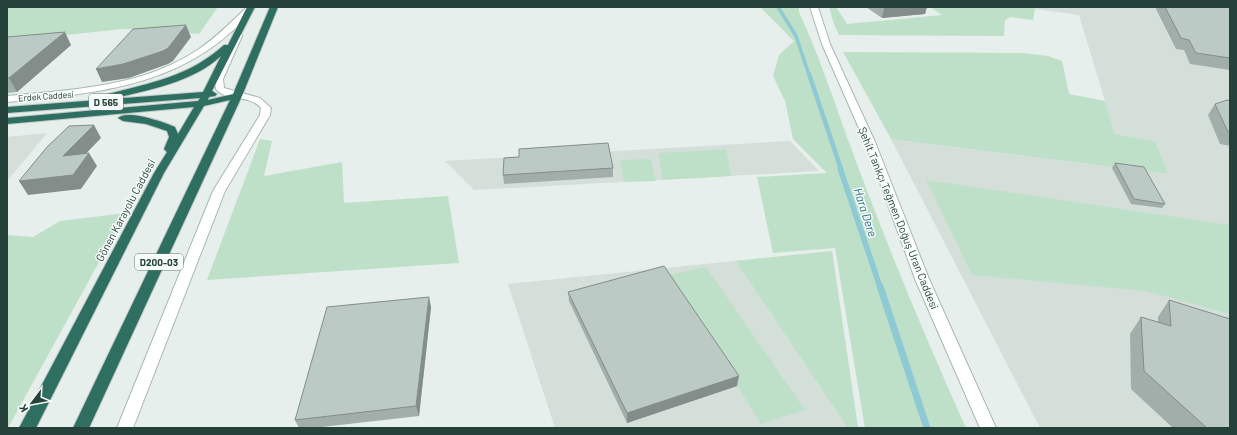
<svg xmlns="http://www.w3.org/2000/svg" width="1237" height="435" viewBox="0 0 1237 435" font-family="Barlow,sans-serif">
  <rect width="100%" height="100%" fill="#e6efeb"/>
  <g fill="#d4dfda">
    <path d="M 1034,7 L 1230,7 L 1230,428 L 1040,428 L 891,139 L 1169,174 L 1155,141 L 1115,134 L 1079,15 L 1035,9 Z"/>
    <path d="M 47,133 L 7,181 L 7,137 Z"/>
    <path d="M 790,141 L 819,171 L 474,190 L 445,161 Z"/>
    <path d="M 832,251 L 858,428 L 555,428 L 508,284 Z"/>
  </g>
  <g fill="#bfe0c8">
    <path d="M 7,7 L 218,7 L 199,34 L 157,30 L 123,29 L 7,41 Z"/>
    <path d="M 760,7 L 799,7 L 799,12 C 821,59 836,108 854,156 C 888,248 926,339 966,428 L 865,428 L 835,248 L 773,253 L 757,177 L 827,173 L 793,139 L 785,101 L 773,76 L 779,55 L 794,41 Z"/>
    <path d="M 829,7 L 836,7 L 847,24 L 942,15 L 930,7 L 1034,7 L 1035,9 L 1033,20 L 1011,17 L 1005,20 L 1004,36 L 839,35 L 834,24 Z"/>
    <path d="M 843,52 L 1024,53 L 1048,56 L 1062,61 L 1069,94 L 1105,101 L 1115,134 L 1155,141 L 1169,174 L 891,139 Z"/>
    <path d="M 260,139 L 272,141 L 264,176 L 342,162 L 344,203 L 448,196 L 459,263 L 207,280 Z"/>
    <path d="M 726,149 L 731,176 L 662,180 L 659,153 Z"/>
    <path d="M 651,159 L 656,181 L 624,182 L 620,160 Z"/>
    <path d="M 926,180 L 1230,225 L 1230,314 L 1146,291 L 972,275 Z"/>
    <path d="M 126,213 L 8,428 L 7,428 L 7,235 L 33,237 L 60,221 Z"/>
    <path d="M 832,251 L 858,428 L 848,428 L 736,261 Z"/>
    <path d="M 706,267 L 805,410 L 761,424 L 669,275 Z"/>
  </g>
  <g fill="none" stroke-linecap="round" stroke-linejoin="round">
    <path stroke="#8ec9d4" stroke-width="3.5" d="M 778,7 L 796,36 L 809,75"/>
    <path stroke="#8ec9d4" stroke-width="4.5" d="M 809,74 L 841,169"/>
    <path stroke="#8ec9d4" stroke-width="5.5" d="M 840,168 L 880,287"/>
    <path stroke="#8ec9d4" stroke-width="7" d="M 880,286 L 927,428"/>
    <defs>
      <g id="minor">
        <path d="M 247,7 L 254,8 C 190,86 100,93 7,102 L 7,96 C 71,90 141,87 196,51 C 215,39 231,22 247,7 Z"/>
        <path d="M 810,7 L 818,7 L 830,44 L 875,142 L 929,279 L 996,428 L 980,428 L 915,279 L 865,142 L 822,44 Z"/>
        <path d="M 235,34 L 241,34 L 242,36 L 223,79 L 224,88 L 260,98 L 271,108 L 270,115 L 225,191 L 133,428 L 117,428 L 213,191 L 260,115 L 261,108 C 249,94 227,102 216,89 L 215,79 Z"/>
      </g>
      <path id="highway" d="M 247,7 L 255,7 L 212,91 L 217,94 L 215,96 L 209,97 L 208,100 L 233,94 L 270,7 L 278,7 L 242,96 L 89,428 L 73,428 L 230,100 L 204,106 L 164,173 L 36,428 L 19,428 L 154,173 L 167,152 L 164,149 L 169,137 L 167,131 L 146,124 L 123,121 L 118,118 C 127,109 164,122 175,127 L 178,134 L 194,107 L 7,124 L 7,118 L 198,101 L 200,98 L 7,113 L 7,107 L 203,92 L 221,56 C 192,83 148,90 111,99 L 106,96 L 108,94 C 151,83 190,76 224,45 L 228,45 Z"/>
    </defs>
    <use href="#minor" stroke="#a8b8b2" stroke-width="2"/>
    <use href="#highway" stroke="#c2cac8" stroke-width="2"/>
    <use href="#minor" fill="#fff" fill-rule="evenodd"/>
    <use href="#highway" fill="#2f6f62" fill-rule="evenodd"/>
  </g>
  <g fill="#a1aea9">
    <path d="M 866,7 L 927,7 L 925,14 L 882,18 Z"/>
    <path d="M 1157,7 L 1229,7 L 1230,9 L 1230,70 L 1190,64 L 1184,50 L 1176,49 L 1156,9 Z"/>
    <path d="M 7,37 L 71,45 L 17,92 L 7,93 Z"/>
    <path d="M 1230,101 L 1230,146 L 1220,144 L 1208,115 L 1215,104 Z"/>
    <path d="M 519,157 L 613,168 L 613,177 L 504,184 L 503,175 Z"/>
    <path d="M 1115,163 L 1165,204 L 1162,208 L 1131,204 L 1112,168 Z"/>
    <path d="M 568,292 L 737,386 L 627,423 L 569,301 Z"/>
    <path d="M 1169,300 L 1230,428 L 1173,428 L 1131,389 L 1130,334 L 1141,317 L 1158,322 L 1158,317 Z"/>
    <path d="M 431,307 L 419,416 L 313,428 L 299,428 L 295,420 Z"/>
  </g>
  <g fill="#838d89">
    <path d="M 898,7 L 927,7 L 925,14 L 882,18 L 884,8 Z"/>
    <path d="M 186,25 L 191,37 L 173,61 L 168,64 L 129,78 L 102,82 L 96,69 Z"/>
    <path d="M 65,32 L 71,45 L 17,92 L 9,78 Z"/>
    <path d="M 94,125 L 101,138 L 71,169 L 63,156 Z"/>
    <path d="M 89,153 L 97,166 L 81,189 L 28,195 L 19,181 Z"/>
    <path d="M 429,297 L 431,307 L 419,416 L 416,406 Z"/>
    <path d="M 739,376 L 737,386 L 627,423 L 627,413 Z"/>
  </g>
  <g fill="#bbcac4" stroke="#838d89">
    <path d="M 883,7 L 898,7 L 884,8 Z"/>
    <path d="M 1165,7 L 1229,7 L 1230,9 L 1230,58 L 1196,53 L 1189,40 L 1181,38 Z"/>
    <path d="M 186,25 L 168,48 L 163,51 L 123,64 L 96,69 L 133,29 Z"/>
    <path d="M 65,32 L 9,78 L 7,78 L 7,37 Z"/>
    <path d="M 1227,100 L 1230,101 L 1230,132 L 1228,132 L 1215,104 Z"/>
    <path d="M 94,125 L 63,156 L 89,153 L 73,175 L 19,181 L 47,147 L 69,126 Z"/>
    <path d="M 608,143 L 613,168 L 503,175 L 504,158 L 519,157 L 519,149 Z"/>
    <path d="M 1115,163 L 1144,167 L 1165,204 L 1134,199 Z"/>
    <path d="M 664,266 L 739,376 L 627,413 L 568,292 Z"/>
    <path d="M 429,297 L 416,406 L 295,420 L 327,307 Z"/>
    <path d="M 1169,300 L 1230,319 L 1230,428 L 1207,428 L 1144,371 L 1141,317 L 1171,326 Z"/>
  </g>
  <g text-anchor="middle" dominant-baseline="central" stroke-width="3" stroke-linejoin="round" paint-order="stroke">
    <g font-size="9" fill="#24423a" stroke="#f7fbf9">
      <text transform="translate(46 96) rotate(-4)">Erdek Caddesi</text>
    </g>
    <g fill="#f7fbf9" stroke="#637a73" stroke-width="1">
      <rect x="89" y="94" width="34" height="16" rx="3"/>
      <rect x="135" y="254" width="48" height="16" rx="3"/>
    </g>
    <g font-size="10" font-weight="bold" fill="#24423a">
      <text x="106" y="102">D 565</text>
      <text x="159" y="262">D200-03</text>
    </g>
    <g font-size="11" fill="#24423a" stroke="#f7fbf9">
      <text transform="translate(125 210) rotate(-62)">Gönen Karayolu Caddesi</text>
      <text transform="translate(899 218) rotate(68)">Şehit Tankçı Teğmen Doğuş Uran Caddesi</text>
    </g>
    <g font-size="12" font-style="italic" fill="#1c6f80" stroke="#f7fbf9">
      <text transform="translate(866 212) rotate(72)">Hara Dere</text>
    </g>
  </g>
  <rect width="1237" height="435" fill="none" stroke="#24423a" stroke-width="16"/>
  <g transform="translate(32 403) rotate(238)" stroke="#f7fbf9" stroke-width="3" paint-order="stroke">
  <path d="M0-3L7 15L0 10L-7 15Z" fill="#24423a"/>
  <text y="-6" font-size="11" font-weight="bold" text-anchor="middle" fill="#24423a">K</text>
  </g>
</svg>
